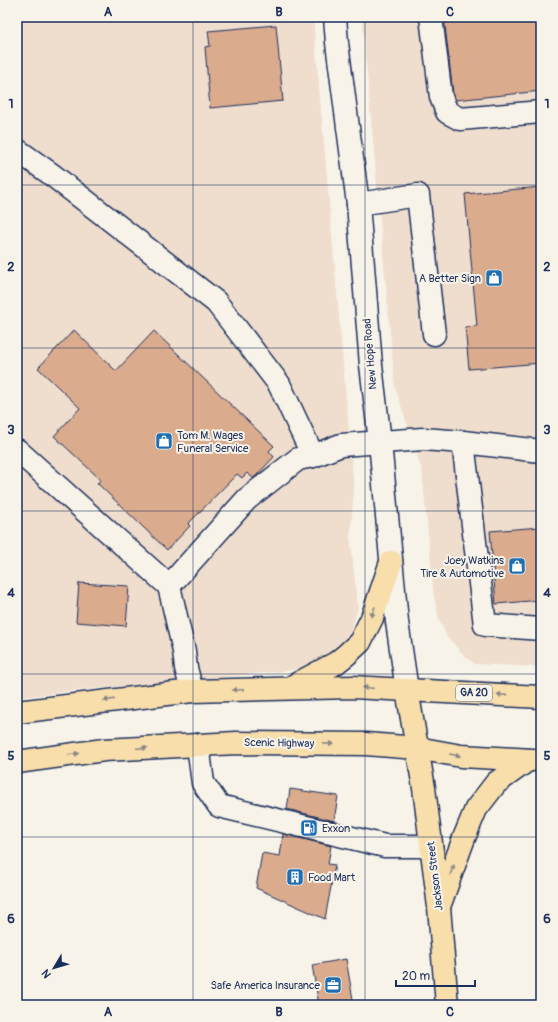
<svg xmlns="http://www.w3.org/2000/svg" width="558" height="1022" viewBox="0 0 558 1022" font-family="Pangolin,sans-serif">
  <rect width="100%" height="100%" fill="#f7f3e8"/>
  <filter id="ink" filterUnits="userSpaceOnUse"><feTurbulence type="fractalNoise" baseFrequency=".025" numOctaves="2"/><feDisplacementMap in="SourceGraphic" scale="8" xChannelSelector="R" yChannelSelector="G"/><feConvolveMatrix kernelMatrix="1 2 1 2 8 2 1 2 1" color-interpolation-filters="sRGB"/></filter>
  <g filter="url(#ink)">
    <g fill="#efddcd">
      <path d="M 17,17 L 313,17 L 354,490 L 350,537 L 358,608 L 351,631 L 332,653 L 316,665 L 285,671 L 70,691 L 17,698 Z"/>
      <path d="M 362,17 L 541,17 L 541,667 L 475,664 L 465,656 L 447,637 L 439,619 L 434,596 L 422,470 L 395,387 Z"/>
    </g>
    <g fill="#dbab8d" stroke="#1b2f5e">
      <path d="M 444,17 L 541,17 L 541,91 L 456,100 L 453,94 Z"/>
      <path d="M 276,25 L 283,101 L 210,108 L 205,47 L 210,46 L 208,31 Z"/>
      <path d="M 541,187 L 541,363 L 469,369 L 465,327 L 477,326 L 465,194 Z"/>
      <path d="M 74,330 L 116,371 L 154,331 L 274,446 L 269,451 L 274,457 L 255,477 L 253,478 L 247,473 L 242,478 L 237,474 L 188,524 L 190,526 L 167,550 L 97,483 L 101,480 L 54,436 L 80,408 L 38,368 Z"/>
      <path d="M 541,527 L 541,600 L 496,604 L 490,531 Z"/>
      <path d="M 79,583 L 129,586 L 126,626 L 76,622 Z"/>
      <path d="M 290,789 L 338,796 L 334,821 L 287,809 Z"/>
      <path d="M 283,834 L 331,846 L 328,864 L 335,865 L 325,919 L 256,888 L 262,853 L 280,856 Z"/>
      <path d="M 346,959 L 354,1005 L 319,1005 L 312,965 Z"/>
    </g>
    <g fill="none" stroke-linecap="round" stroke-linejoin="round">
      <defs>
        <g id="minor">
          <path d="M 335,17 L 337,43 L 358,204 L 371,365 L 380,442 L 397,622 L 407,690"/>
          <path d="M 431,17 L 441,97 L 447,112 L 460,119 L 541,112"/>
          <path d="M 17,150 L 51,174 L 216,302 L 279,384 L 313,456"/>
          <path d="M 358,204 L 418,195 L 434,334"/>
          <path d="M 463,442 L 485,625 L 541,629"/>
          <path d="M 17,450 L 169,586"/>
          <path d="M 192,691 L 186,668 L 184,651 L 169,586 L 247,499 L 298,459 L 313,456 L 341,445 L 423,439 L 463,442 L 541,451"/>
          <path d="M 198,745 L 203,783 L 219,806 L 385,846 L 431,846"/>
        </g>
        <g id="major">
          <path d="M 293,686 L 336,663 L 346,655 L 360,642 L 372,618 L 391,562"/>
          <path d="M 17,712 L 192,691 L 353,687 L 407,690"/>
          <path d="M 17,762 L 104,750 L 236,743 L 366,744 L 417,748"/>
        </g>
        <g id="highway">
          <path d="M 417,748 L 461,756 L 533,760"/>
          <path d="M 440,904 L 464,838 L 476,809 L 496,783 L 528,760"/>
          <path d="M 447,1005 L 439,907 L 424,788 L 407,690 L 541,697"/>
        </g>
      </defs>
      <use href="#minor" stroke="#1b2f5e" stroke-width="25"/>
      <use href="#major" stroke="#1b2f5e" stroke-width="25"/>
      <use href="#highway" stroke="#1b2f5e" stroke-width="25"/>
      <use href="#minor" stroke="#f7f3e8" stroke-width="22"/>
      <use href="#major" stroke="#f8deab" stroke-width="22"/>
      <use href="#highway" stroke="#f8deab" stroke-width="22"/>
    </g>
    <defs><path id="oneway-solid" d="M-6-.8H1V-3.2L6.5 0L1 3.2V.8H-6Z"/></defs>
    <g fill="#8a8684">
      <use href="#oneway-solid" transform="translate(373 612) rotate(110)"/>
      <use href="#oneway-solid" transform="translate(368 688) rotate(-177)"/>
      <use href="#oneway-solid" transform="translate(238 690) rotate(178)"/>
      <use href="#oneway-solid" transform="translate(502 695) rotate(-176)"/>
      <use href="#oneway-solid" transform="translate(109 700) rotate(173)"/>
      <use href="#oneway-solid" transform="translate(328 744) rotate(1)"/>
      <use href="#oneway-solid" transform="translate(142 748) rotate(-3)"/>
      <use href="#oneway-solid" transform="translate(74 754) rotate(-7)"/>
      <use href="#oneway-solid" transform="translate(455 755) rotate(10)"/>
      <use href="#oneway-solid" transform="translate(452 870) rotate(-70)"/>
    </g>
  </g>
  <path fill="none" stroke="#1b2f5e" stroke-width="1" stroke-opacity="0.55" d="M 193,17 L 193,1005M 365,17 L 365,1005M 17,185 L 541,185M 17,348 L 541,348M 17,511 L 541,511M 17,674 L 541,674M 17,837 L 541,837"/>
  <defs>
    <symbol id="shop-square" viewBox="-11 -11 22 22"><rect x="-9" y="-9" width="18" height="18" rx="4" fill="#1f6fb2" stroke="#f7f3e8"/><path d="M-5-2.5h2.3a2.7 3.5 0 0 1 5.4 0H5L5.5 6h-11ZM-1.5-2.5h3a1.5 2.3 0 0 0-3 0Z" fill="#fff"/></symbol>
    <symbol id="fuel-square" viewBox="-11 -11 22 22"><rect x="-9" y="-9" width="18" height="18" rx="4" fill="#1f6fb2" stroke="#f7f3e8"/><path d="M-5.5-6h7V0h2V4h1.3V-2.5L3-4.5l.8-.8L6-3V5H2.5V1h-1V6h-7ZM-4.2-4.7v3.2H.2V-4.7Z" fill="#fff"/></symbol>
    <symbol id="building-square" viewBox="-11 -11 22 22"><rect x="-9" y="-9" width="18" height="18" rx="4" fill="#1f6fb2" stroke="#f7f3e8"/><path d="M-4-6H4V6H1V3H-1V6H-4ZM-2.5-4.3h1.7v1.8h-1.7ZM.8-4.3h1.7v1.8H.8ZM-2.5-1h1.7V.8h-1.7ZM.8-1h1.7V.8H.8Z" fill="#fff"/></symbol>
    <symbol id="office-square" viewBox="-11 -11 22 22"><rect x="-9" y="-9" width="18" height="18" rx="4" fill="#1f6fb2" stroke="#f7f3e8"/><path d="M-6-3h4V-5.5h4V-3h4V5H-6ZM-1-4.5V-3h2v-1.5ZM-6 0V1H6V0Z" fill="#fff"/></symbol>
  </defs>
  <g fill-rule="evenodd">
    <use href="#shop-square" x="484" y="268" width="20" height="20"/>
    <use href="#shop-square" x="154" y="431" width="20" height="20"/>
    <use href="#shop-square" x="507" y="556" width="20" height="20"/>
    <use href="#fuel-square" x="299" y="818" width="20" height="20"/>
    <use href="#building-square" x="285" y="867" width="20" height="20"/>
    <use href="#office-square" x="323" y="975" width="20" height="20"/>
  </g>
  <g text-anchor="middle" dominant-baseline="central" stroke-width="4" stroke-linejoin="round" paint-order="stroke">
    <rect fill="#f7f3e8" stroke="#5d6a87" stroke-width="1" x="456" y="685" width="36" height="16" rx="3"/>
    <g font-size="10" font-weight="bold" fill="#1b2f5e">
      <text x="474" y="693">GA 20</text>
    </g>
    <g font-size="11" fill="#1b2f5e" stroke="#f7f3e8" text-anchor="end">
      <text x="481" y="278">A Better Sign</text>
      <text x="177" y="435" text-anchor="start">Tom M. Wages<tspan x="177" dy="13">Funeral Service</tspan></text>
      <text x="504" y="560">Joey Watkins<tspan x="504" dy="13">Tire &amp; Automotive</tspan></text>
      <text x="322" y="828" text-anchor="start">Exxon</text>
      <text x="308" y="877" text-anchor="start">Food Mart</text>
      <text x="320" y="985">Safe America Insurance</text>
    </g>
    <g font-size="11" fill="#1b2f5e" stroke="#f7f3e8">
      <text transform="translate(370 354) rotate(-95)">New Hope Road</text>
      <text transform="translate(279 743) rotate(1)">Scenic Highway</text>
      <text transform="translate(435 876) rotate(-97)">Jackson Street</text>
    </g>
  </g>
  <rect width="558" height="1022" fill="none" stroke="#f7f3e8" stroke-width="44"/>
  <g transform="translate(54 968) rotate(232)" stroke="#f7f3e8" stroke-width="3" paint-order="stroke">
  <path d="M0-3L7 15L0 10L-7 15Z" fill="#1b2f5e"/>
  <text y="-6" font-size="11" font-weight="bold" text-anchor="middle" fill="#1b2f5e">N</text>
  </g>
  <path d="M396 980v6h79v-6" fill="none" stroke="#1b2f5e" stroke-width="2"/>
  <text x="402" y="980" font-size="12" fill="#1b2f5e" stroke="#f7f3e8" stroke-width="3" paint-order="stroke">20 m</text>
  <rect x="22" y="22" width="514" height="978" fill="none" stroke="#1b2f5e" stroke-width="1.5"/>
  <g font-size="13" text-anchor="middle" font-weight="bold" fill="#1b2f5e">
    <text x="108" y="16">A</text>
    <text x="279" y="16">B</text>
    <text x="450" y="16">C</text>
    <text x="11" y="108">1</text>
    <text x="547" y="108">1</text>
    <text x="11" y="271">2</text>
    <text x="547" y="271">2</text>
    <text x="11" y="434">3</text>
    <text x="547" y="434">3</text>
    <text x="11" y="597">4</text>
    <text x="547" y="597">4</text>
    <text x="11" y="760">5</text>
    <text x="547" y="760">5</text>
    <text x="11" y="923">6</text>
    <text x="547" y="923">6</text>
    <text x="108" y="1016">A</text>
    <text x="279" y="1016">B</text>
    <text x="450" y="1016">C</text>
  </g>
</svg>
